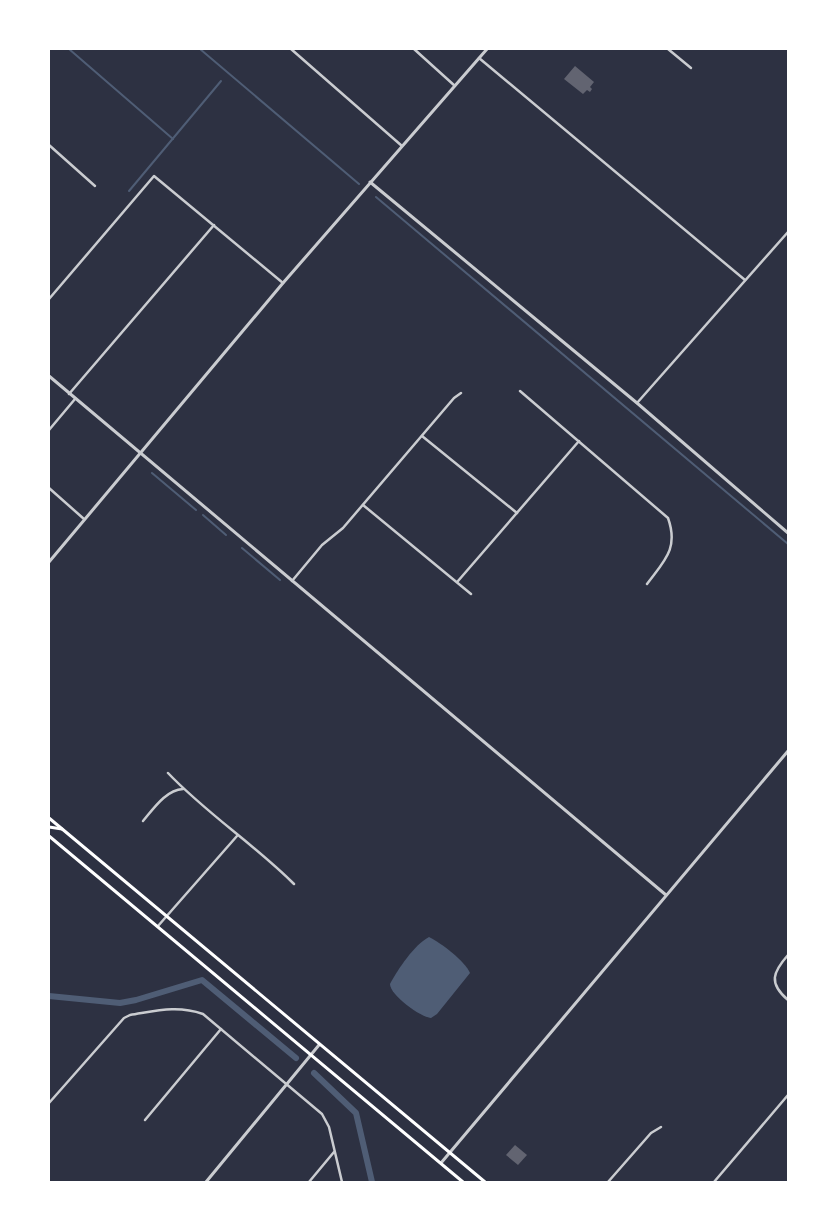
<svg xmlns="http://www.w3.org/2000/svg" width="837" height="1231" viewBox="0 0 837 1231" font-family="'Archivo Narrow',sans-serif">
  <rect width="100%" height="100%" fill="#2d3142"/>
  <path fill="#4f5d75" d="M 429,937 C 441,943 465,961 470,973 L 437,1014 L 431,1018 C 420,1017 390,995 390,984 C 398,969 414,945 429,937 Z"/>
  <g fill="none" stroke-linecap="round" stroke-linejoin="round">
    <g stroke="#4f5d75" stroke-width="2">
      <path d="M 69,49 L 173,139"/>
      <path d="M 200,49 L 359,184"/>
      <path d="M 129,191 L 221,81"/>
      <path d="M 376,197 L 788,544"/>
      <path d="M 152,473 L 196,510"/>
      <path d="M 203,515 L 226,535"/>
      <path d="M 242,548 L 280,580"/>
    </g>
    <g stroke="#4f5d75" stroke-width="6">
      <path d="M 49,996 L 120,1003 L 136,1000 L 202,980 L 296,1058"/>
      <path d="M 314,1073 L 356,1113 L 372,1182"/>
    </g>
  </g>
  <g fill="#626471">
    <path d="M 575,66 L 594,82 L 590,87 L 592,89 L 590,92 L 587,90 L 583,94 L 564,79 Z"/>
    <path d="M 515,1145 L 527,1155 L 518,1165 L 506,1155 Z"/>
  </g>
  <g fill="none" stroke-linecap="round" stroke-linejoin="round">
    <g stroke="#caccd0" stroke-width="2.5">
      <path d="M 291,49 L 402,146"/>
      <path d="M 414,49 L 455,86"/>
      <path d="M 668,49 L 691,68"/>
      <path d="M 479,58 L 745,280"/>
      <path d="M 49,145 L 95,186"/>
      <path d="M 49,299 L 154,176 L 283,283"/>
      <path d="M 520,391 L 668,518 C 679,549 664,561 647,584"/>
      <path d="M 69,394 L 214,225"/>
      <path d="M 637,403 L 788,232"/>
      <path d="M 49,430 L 75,399"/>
      <path d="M 422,436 L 517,513"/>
      <path d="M 49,488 L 84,519"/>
      <path d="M 363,505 L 471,594"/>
      <path d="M 292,581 L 322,545 L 343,528 L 454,398 L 461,393"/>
      <path d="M 458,581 L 579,441"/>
      <path d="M 168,773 C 207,814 254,844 294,884"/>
      <path d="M 143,821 C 154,808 166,790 183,789"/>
      <path d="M 158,926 L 237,836"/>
      <path d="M 788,955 C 773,972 768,983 788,1000"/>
      <path d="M 49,1103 L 124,1018 L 130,1015 C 156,1011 177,1005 203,1014 L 322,1114 L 329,1127 L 342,1182"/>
      <path d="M 145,1120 L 221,1029"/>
      <path d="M 309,1182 L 334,1152"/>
      <path d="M 608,1182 L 651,1133 L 661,1127"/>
      <path d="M 714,1182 L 788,1095"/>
    </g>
    <g stroke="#caccd0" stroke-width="3">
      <path d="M 370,182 L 637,403 L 788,533"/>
      <path d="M 49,376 L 666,895"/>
      <path d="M 49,562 L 283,283 L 487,49"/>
      <path d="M 441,1163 L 788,751"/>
      <path d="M 206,1182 L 319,1045"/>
    </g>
    <g stroke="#fff" stroke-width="3">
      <path d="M 49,818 L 485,1182"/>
      <path d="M 49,827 L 62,829"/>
      <path d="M 49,836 L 463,1182"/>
    </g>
  </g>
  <rect width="837" height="1231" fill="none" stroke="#ffffff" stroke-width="100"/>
</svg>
